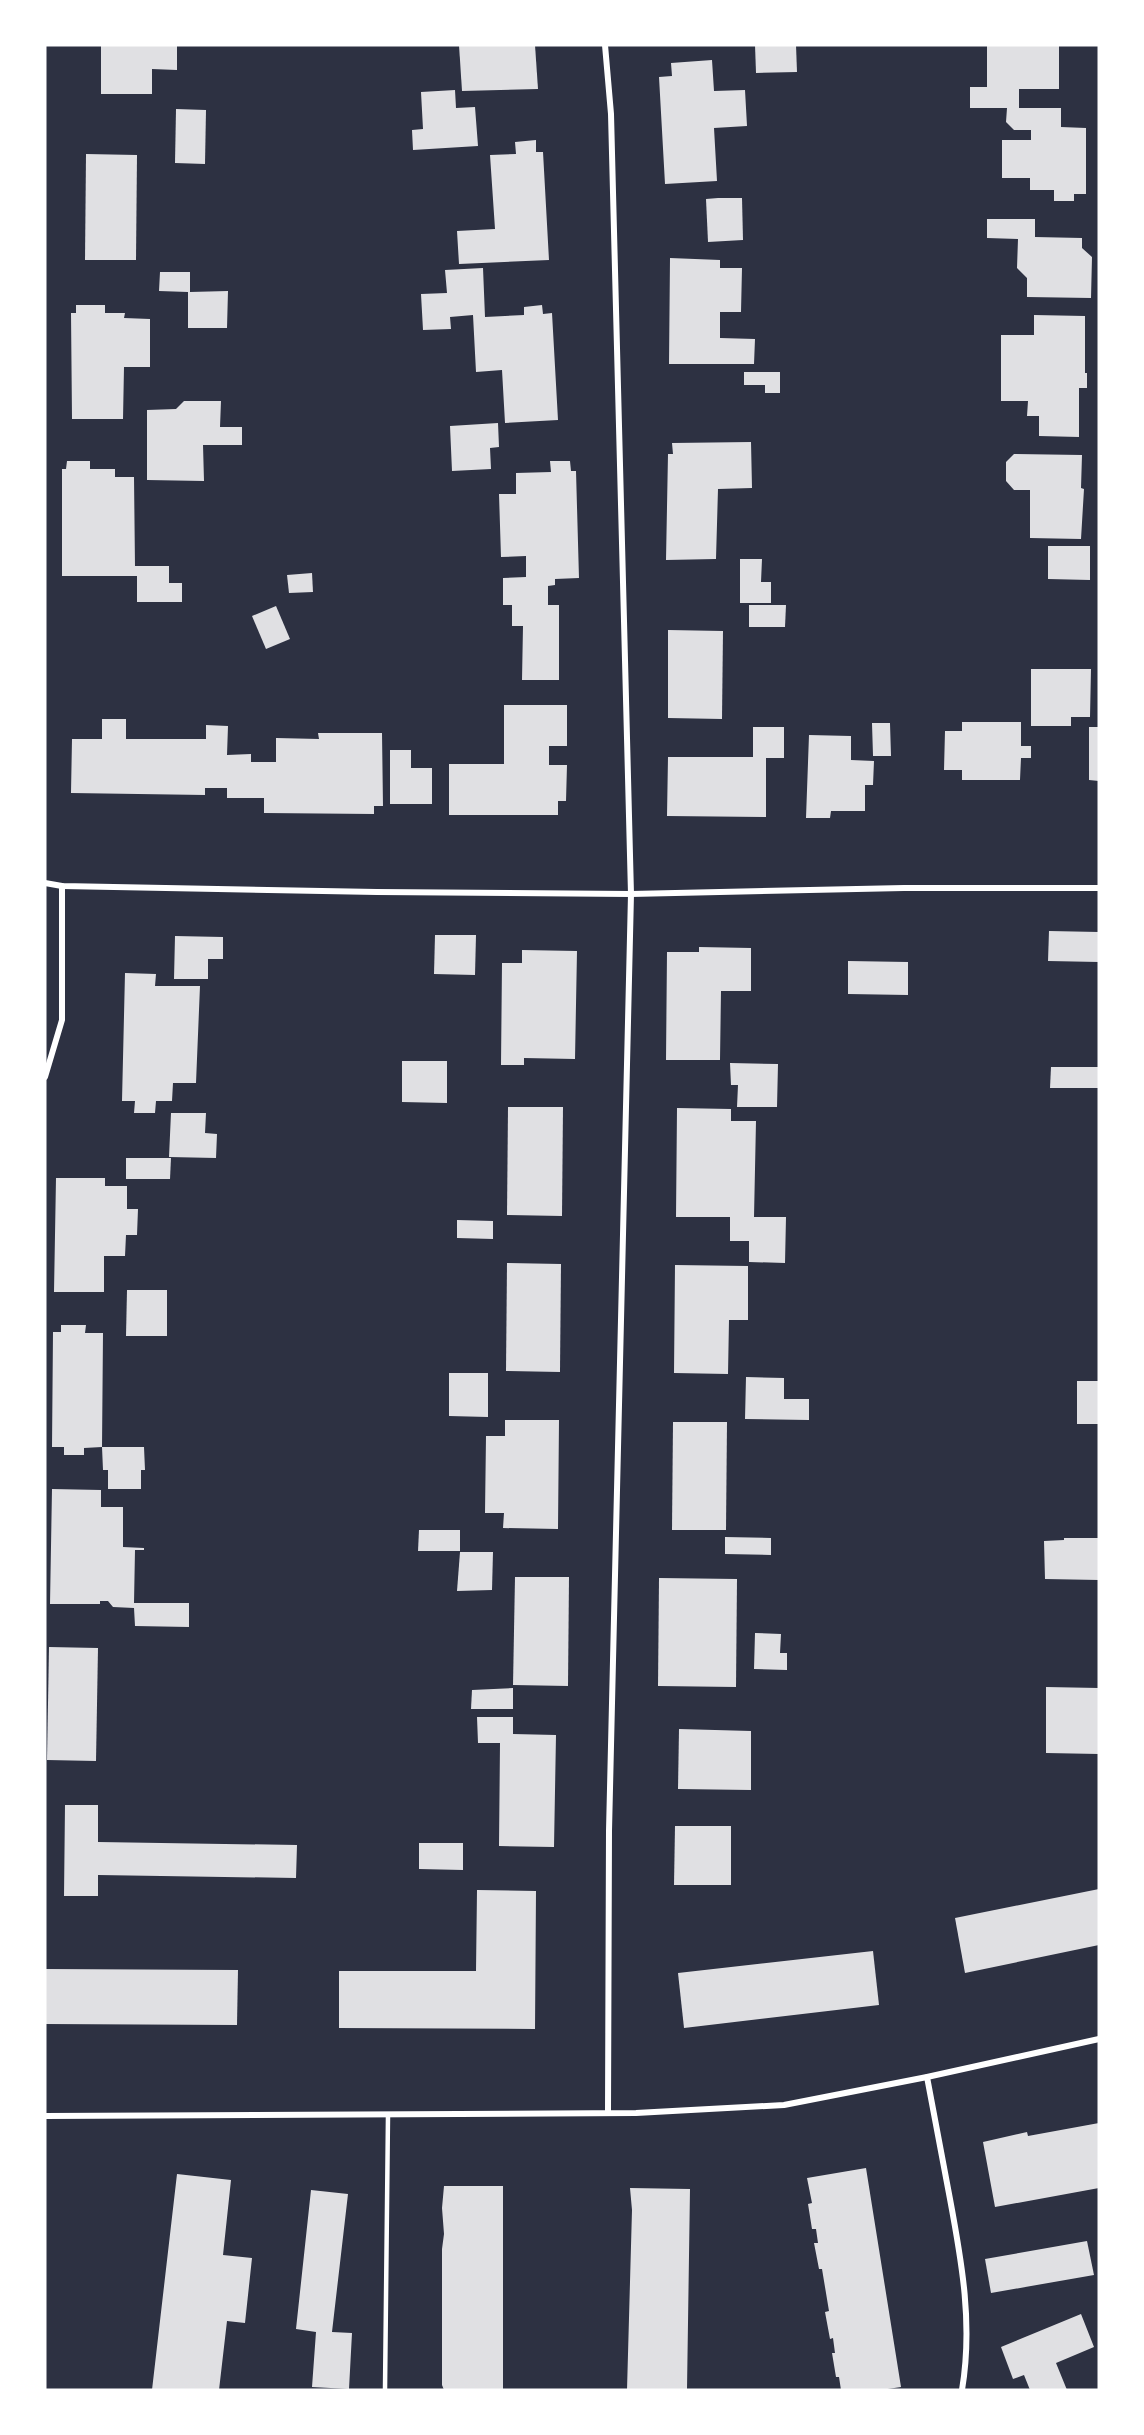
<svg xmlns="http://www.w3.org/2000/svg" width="1144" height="2435" viewBox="0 0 1144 2435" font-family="'Fira Sans Condensed',sans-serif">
  <rect width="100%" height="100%" fill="#2d3142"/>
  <g fill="#e0e0e3">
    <path d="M 101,45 L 177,45 L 177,70 L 152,69 L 152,94 L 101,94 Z"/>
    <path d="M 459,45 L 535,45 L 538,89 L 462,91 Z"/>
    <path d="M 755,45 L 796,45 L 797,72 L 756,73 Z"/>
    <path d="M 987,45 L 1059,45 L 1059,89 L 1019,89 L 1019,108 L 1061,108 L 1061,127 L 1086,128 L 1086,194 L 1074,194 L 1074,201 L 1054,201 L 1054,190 L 1030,190 L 1030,178 L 1002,178 L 1002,140 L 1031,140 L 1031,130 L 1014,130 L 1006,122 L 1007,108 L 970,108 L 970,87 L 987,87 Z"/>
    <path d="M 712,60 L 714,91 L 745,90 L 747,126 L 714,128 L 717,181 L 665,184 L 659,77 L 672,76 L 671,63 Z"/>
    <path d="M 455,90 L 456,108 L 475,107 L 478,146 L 413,150 L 412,130 L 423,129 L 421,92 Z"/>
    <path d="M 176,109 L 206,110 L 205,164 L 175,163 Z"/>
    <path d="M 536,140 L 536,152 L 543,152 L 549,260 L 459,264 L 457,231 L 495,229 L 490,155 L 516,154 L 515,142 Z"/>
    <path d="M 86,154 L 137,155 L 136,260 L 85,260 Z"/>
    <path d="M 718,198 L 742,198 L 743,240 L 708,242 L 706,199 Z"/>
    <path d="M 987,219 L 1035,219 L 1035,237 L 1082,238 L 1082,248 L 1092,257 L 1091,298 L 1027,297 L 1027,278 L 1017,268 L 1018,239 L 987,238 Z"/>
    <path d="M 670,258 L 720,260 L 720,268 L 742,268 L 741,312 L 720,312 L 720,338 L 755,339 L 754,364 L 669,364 Z"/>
    <path d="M 483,268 L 485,317 L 524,315 L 524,307 L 542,305 L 543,314 L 552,313 L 558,420 L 505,423 L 502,370 L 476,372 L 473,315 L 450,317 L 451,329 L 423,330 L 421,294 L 447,293 L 445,270 Z"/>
    <path d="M 160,272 L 190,272 L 190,292 L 228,291 L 227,328 L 188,328 L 188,292 L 159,291 Z"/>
    <path d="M 76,305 L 105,305 L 105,313 L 125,313 L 124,318 L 150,319 L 150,367 L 124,367 L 123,419 L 72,419 L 71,313 L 76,313 Z"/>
    <path d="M 1034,315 L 1085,316 L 1085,373 L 1087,373 L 1087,388 L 1079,388 L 1079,437 L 1039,436 L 1039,416 L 1027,416 L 1028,401 L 1001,401 L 1001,335 L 1034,335 Z"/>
    <path d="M 744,372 L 780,372 L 780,393 L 765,393 L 765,385 L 744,385 Z"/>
    <path d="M 184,401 L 221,401 L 220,427 L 242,427 L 242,445 L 203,445 L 204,481 L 147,480 L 147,410 L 176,409 Z"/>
    <path d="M 498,423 L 499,447 L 490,448 L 491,469 L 452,471 L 450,426 Z"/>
    <path d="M 751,442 L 752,488 L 718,489 L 716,559 L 666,560 L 668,454 L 673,454 L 672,443 Z"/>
    <path d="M 1014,454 L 1082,455 L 1081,488 L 1084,489 L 1081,539 L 1030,538 L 1030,490 L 1014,490 L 1006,481 L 1006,462 Z"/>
    <path d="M 67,461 L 90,461 L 90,469 L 115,469 L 115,477 L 134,477 L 135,566 L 169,566 L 169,583 L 182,583 L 182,602 L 137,602 L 137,576 L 62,576 L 62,469 L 66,469 Z"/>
    <path d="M 550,461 L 570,461 L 571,471 L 576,471 L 579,578 L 555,579 L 555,585 L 548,586 L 548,605 L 559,605 L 559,680 L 522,680 L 523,626 L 512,626 L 512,605 L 503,605 L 503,578 L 526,577 L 526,556 L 501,557 L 499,494 L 516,494 L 516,473 L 551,472 Z"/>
    <path d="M 1048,546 L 1090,546 L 1090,580 L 1048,579 Z"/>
    <path d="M 740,559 L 762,559 L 761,582 L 771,582 L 771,603 L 740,603 Z"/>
    <path d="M 312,573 L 313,592 L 289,593 L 287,575 Z"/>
    <path d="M 749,605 L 786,605 L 785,627 L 749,627 Z"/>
    <path d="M 276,606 L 290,639 L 266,649 L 252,616 Z"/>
    <path d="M 668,630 L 723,631 L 722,719 L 668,718 Z"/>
    <path d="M 1031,669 L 1091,669 L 1090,717 L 1071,717 L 1071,726 L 1031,726 Z"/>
    <path d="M 504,705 L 567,705 L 567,746 L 549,746 L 549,765 L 567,765 L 566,801 L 558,801 L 558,815 L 449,815 L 449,764 L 504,764 Z"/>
    <path d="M 102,719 L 126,719 L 126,739 L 206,739 L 206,725 L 228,726 L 227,755 L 251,754 L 251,762 L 276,762 L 276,738 L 319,739 L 318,733 L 382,733 L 383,806 L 374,806 L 374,814 L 264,813 L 264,798 L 227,798 L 227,788 L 205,788 L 205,795 L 71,793 L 72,739 L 102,739 Z"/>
    <path d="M 962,722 L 1021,722 L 1021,746 L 1031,746 L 1031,758 L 1021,758 L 1020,780 L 962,780 L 962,770 L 944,770 L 945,731 L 962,731 Z"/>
    <path d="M 872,723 L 890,723 L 891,756 L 873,756 Z"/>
    <path d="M 753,727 L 784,727 L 784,758 L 766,758 L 766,817 L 667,816 L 668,757 L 753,757 Z"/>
    <path d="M 1089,727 L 1099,727 L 1099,781 L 1089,780 Z"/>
    <path d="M 809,735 L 851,736 L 851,760 L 874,761 L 873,785 L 865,785 L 865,811 L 831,811 L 830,818 L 806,818 Z"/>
    <path d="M 390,750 L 411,750 L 411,768 L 432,768 L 432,804 L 390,804 Z"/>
    <path d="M 1049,931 L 1099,932 L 1099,962 L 1048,961 Z"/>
    <path d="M 435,935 L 476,935 L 475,975 L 434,974 Z"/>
    <path d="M 175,936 L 223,937 L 223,959 L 208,959 L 208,979 L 174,979 Z"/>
    <path d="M 699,947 L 751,948 L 751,991 L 721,991 L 720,1060 L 666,1060 L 667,952 L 699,952 Z"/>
    <path d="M 522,950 L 577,951 L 575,1059 L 524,1058 L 524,1065 L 501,1065 L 502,963 L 522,963 Z"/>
    <path d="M 848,961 L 908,962 L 908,995 L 848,994 Z"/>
    <path d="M 125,973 L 156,974 L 155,986 L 200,986 L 196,1083 L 173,1083 L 172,1101 L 156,1101 L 155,1113 L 134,1113 L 135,1101 L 122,1101 Z"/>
    <path d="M 402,1061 L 447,1061 L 447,1103 L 402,1102 Z"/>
    <path d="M 730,1063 L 778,1064 L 777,1107 L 737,1107 L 738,1085 L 731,1085 Z"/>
    <path d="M 1051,1067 L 1099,1067 L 1099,1088 L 1050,1088 Z"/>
    <path d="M 508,1107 L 563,1107 L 562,1216 L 507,1215 Z"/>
    <path d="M 677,1108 L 731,1109 L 731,1121 L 756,1121 L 754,1217 L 786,1217 L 785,1263 L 749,1262 L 749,1241 L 730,1241 L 730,1217 L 676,1217 Z"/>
    <path d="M 171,1113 L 206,1113 L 205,1133 L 217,1134 L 216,1158 L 169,1157 Z"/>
    <path d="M 126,1158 L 171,1158 L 170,1179 L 126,1179 Z"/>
    <path d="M 56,1178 L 105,1178 L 105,1186 L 127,1186 L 127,1209 L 138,1209 L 137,1235 L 126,1235 L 125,1256 L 104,1256 L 104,1292 L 54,1292 Z"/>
    <path d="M 457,1220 L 493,1221 L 493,1239 L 457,1238 Z"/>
    <path d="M 507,1263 L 561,1264 L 560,1372 L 506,1371 Z"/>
    <path d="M 675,1265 L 748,1266 L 748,1320 L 729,1320 L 728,1374 L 674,1373 Z"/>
    <path d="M 127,1290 L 167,1290 L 167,1336 L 126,1336 Z"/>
    <path d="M 61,1325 L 86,1325 L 85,1333 L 103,1333 L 102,1447 L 144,1447 L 145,1470 L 141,1470 L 141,1489 L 108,1489 L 108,1470 L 103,1470 L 102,1447 L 84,1448 L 84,1455 L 64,1455 L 64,1447 L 52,1447 L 53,1332 L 61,1332 Z"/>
    <path d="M 449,1373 L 488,1373 L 488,1417 L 449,1416 Z"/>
    <path d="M 746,1377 L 784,1378 L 784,1399 L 809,1399 L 809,1420 L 745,1419 Z"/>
    <rect x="1077" y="1381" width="22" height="43"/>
    <path d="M 505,1420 L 559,1420 L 558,1529 L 503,1528 L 504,1513 L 485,1513 L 486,1436 L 505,1436 Z"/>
    <path d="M 673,1422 L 727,1422 L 726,1530 L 672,1530 Z"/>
    <path d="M 52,1489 L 101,1490 L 101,1507 L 123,1507 L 123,1547 L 144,1548 L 144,1550 L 135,1550 L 134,1603 L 189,1603 L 189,1627 L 135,1626 L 134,1608 L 113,1607 L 108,1601 L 100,1601 L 100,1604 L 50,1604 Z"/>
    <path d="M 419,1530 L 460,1530 L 460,1551 L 418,1551 Z"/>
    <path d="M 725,1537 L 771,1538 L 771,1555 L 725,1554 Z"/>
    <path d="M 1064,1538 L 1099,1538 L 1099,1580 L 1045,1579 L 1044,1541 L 1064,1540 Z"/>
    <path d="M 460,1552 L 493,1552 L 492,1590 L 457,1591 Z"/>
    <path d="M 515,1577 L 569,1577 L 568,1686 L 513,1685 Z"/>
    <path d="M 659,1578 L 737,1579 L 736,1687 L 658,1686 Z"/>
    <path d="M 755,1633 L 781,1634 L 780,1653 L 787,1653 L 787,1670 L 754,1669 Z"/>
    <path d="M 49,1647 L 98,1648 L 96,1761 L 47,1760 Z"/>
    <path d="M 1046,1687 L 1099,1688 L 1099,1754 L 1046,1753 Z"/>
    <path d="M 513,1688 L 513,1709 L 471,1709 L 472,1690 Z"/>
    <path d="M 477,1717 L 513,1717 L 513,1734 L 556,1735 L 554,1847 L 499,1846 L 500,1743 L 478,1743 Z"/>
    <path d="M 679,1729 L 751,1731 L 751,1790 L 678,1789 Z"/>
    <path d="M 65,1805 L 98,1805 L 98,1842 L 297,1845 L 296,1878 L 98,1875 L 98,1896 L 64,1896 Z"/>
    <path d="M 675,1826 L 731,1826 L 731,1885 L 674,1885 Z"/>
    <path d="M 419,1843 L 463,1843 L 463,1870 L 419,1869 Z"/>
    <path d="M 1099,1889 L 1099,1945 L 965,1973 L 955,1918 Z"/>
    <path d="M 477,1890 L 536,1891 L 535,2029 L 339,2028 L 339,1971 L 476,1971 Z"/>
    <path d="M 873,1951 L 879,2005 L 684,2028 L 678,1973 Z"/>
    <path d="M 45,1969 L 238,1970 L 237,2025 L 45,2024 Z"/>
    <path d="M 1099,2123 L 1099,2188 L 995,2207 L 983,2142 L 1027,2132 L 1028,2136 Z"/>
    <path d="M 866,2168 L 901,2387 L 881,2390 L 841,2390 L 839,2377 L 836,2377 L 832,2353 L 835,2353 L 833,2338 L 830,2339 L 825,2312 L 829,2311 L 822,2269 L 819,2269 L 814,2243 L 818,2243 L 816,2229 L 812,2229 L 808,2204 L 812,2203 L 807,2178 Z"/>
    <path d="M 177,2174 L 231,2180 L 223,2255 L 252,2258 L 245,2323 L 227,2321 L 219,2390 L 152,2390 Z"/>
    <path d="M 444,2186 L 503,2186 L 503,2390 L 444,2390 L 442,2385 L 442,2249 L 444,2234 L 442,2208 Z"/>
    <path d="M 630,2188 L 690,2189 L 687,2390 L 627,2390 L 632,2210 Z"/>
    <path d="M 311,2190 L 348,2194 L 332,2332 L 352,2333 L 349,2389 L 312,2387 L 316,2332 L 296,2329 Z"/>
    <path d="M 1087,2241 L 1094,2275 L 991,2293 L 985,2259 Z"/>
    <path d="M 1081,2314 L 1094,2347 L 1056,2363 L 1067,2390 L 1030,2390 L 1024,2375 L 1013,2379 L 1001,2347 Z"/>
  </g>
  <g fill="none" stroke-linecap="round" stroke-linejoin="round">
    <path stroke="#fff" stroke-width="4.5" d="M 385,2390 L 388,2115"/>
    <g stroke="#fff" stroke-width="6">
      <path d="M 605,45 L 611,114 L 631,894 L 609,1831 L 608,2113"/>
      <path d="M 45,883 L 62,886 L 377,892 L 631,894 L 904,888 L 1099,888"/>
      <path d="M 45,1077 L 62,1020 L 62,886"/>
      <path d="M 927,2077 C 935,2118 942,2158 950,2199 C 962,2263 973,2325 962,2390"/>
      <path d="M 45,2116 L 636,2113 L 784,2105 L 927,2077 L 1099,2039"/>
    </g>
  </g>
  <rect width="1144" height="2435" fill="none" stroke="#ffffff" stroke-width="93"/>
</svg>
